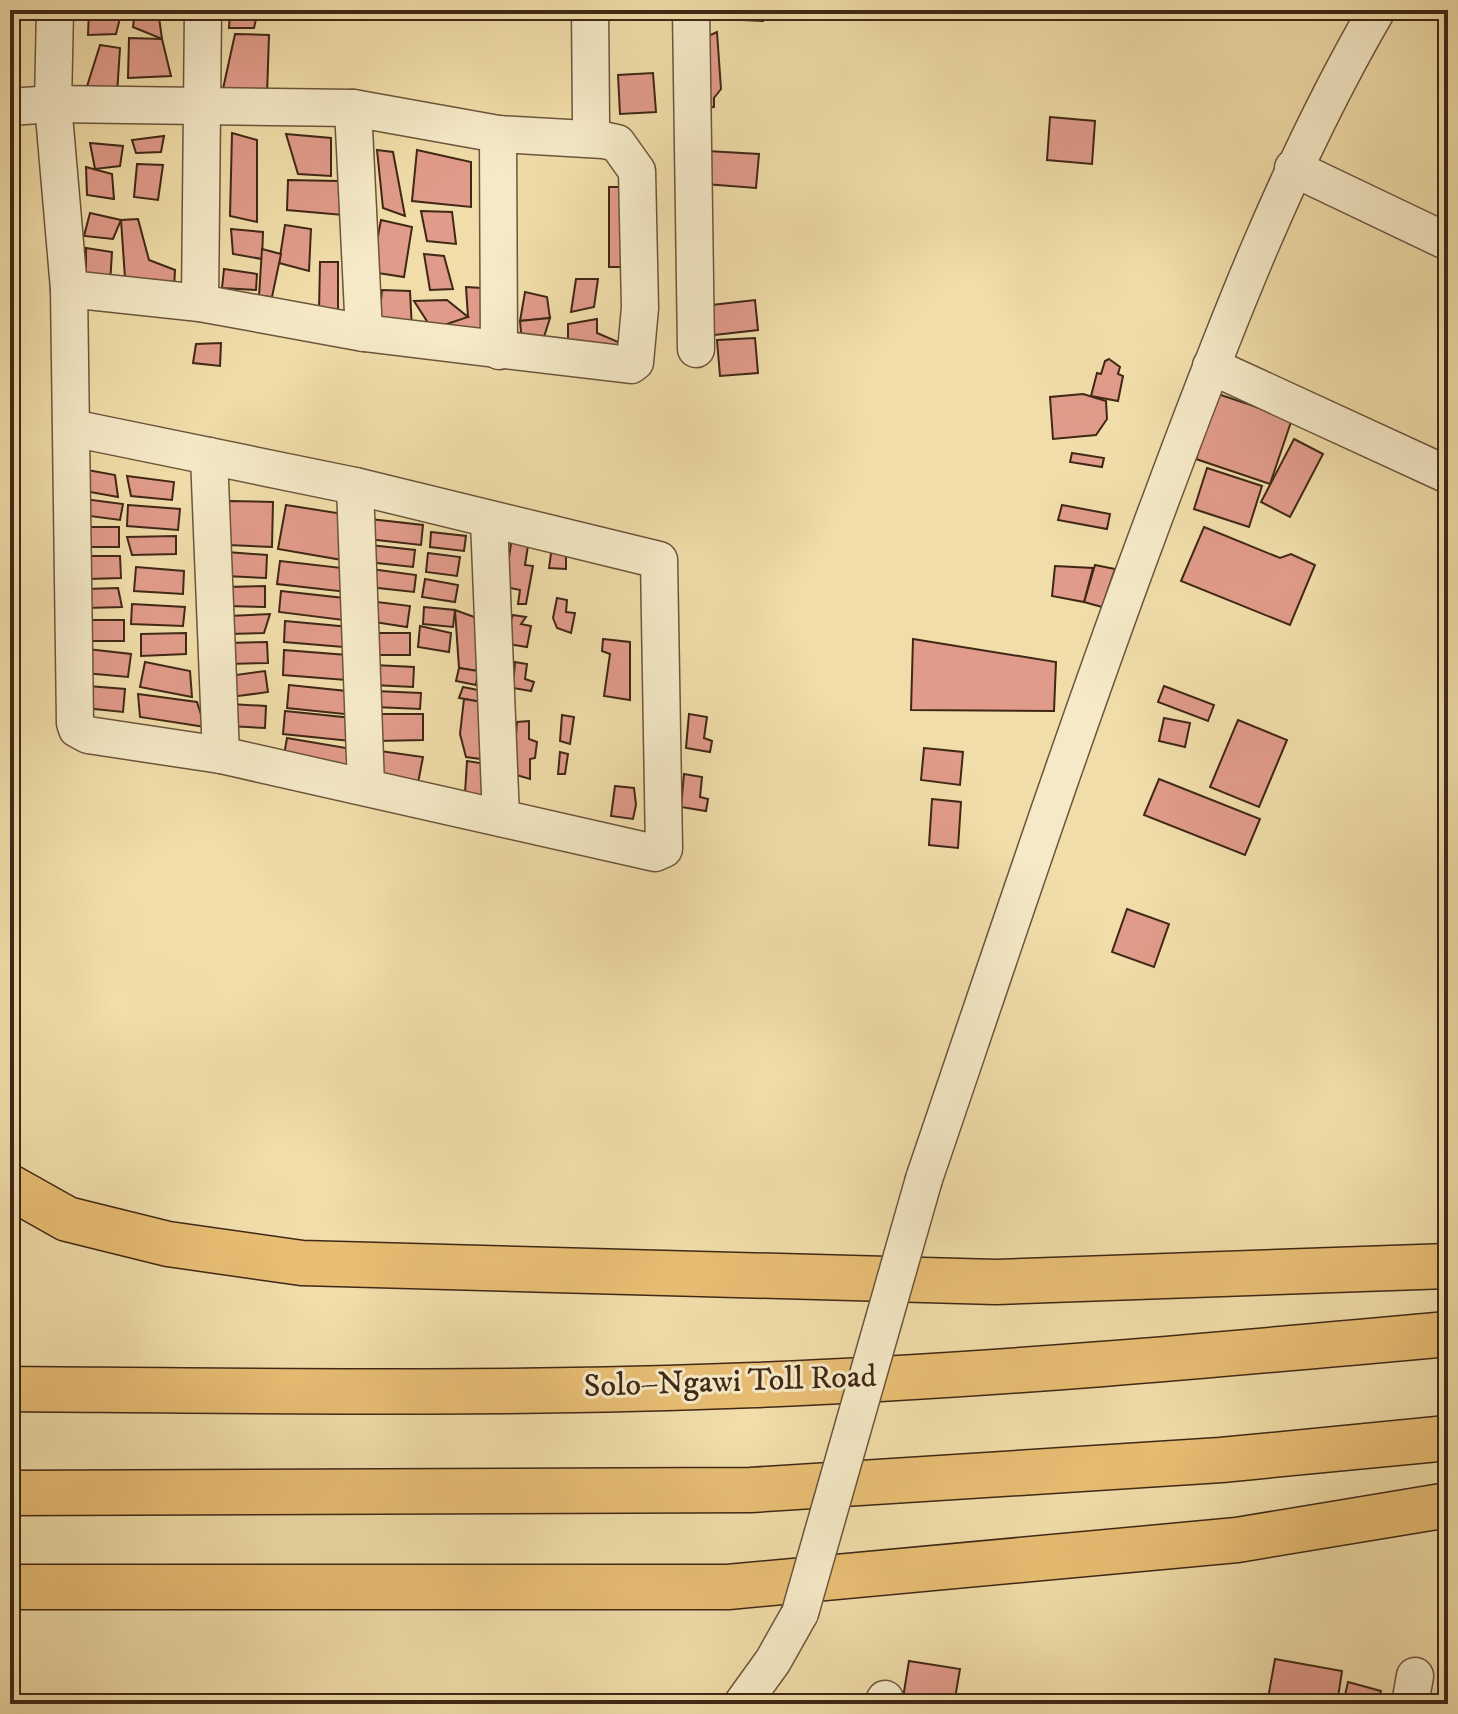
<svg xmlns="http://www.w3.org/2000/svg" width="1458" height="1714" viewBox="0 0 1458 1714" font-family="'IM FELL DW Pica',serif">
  <rect width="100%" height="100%" fill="#f0dda9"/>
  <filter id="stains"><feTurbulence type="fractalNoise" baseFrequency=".0025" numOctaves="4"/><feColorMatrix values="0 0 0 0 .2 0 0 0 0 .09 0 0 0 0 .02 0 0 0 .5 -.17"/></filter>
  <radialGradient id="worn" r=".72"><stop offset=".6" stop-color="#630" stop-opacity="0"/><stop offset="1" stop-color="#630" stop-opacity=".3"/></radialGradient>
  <g fill="#e19b8a" stroke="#402816" stroke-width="2">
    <path d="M 89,10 L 122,10 L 116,34 L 88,35 Z"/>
    <path d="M 135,10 L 158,10 L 162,39 L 133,27 Z"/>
    <path d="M 230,10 L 258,10 L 254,28 L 229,28 Z"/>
    <path d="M 515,10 L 569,10 L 569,17 L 515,15 Z"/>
    <path d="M 698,10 L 763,10 L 763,21 L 698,18 Z"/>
    <path d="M 10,31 L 13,77 L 10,77 Z"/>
    <path d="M 717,32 L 721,89 L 714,98 L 714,107 L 707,108 L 704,38 Z"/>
    <path d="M 235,34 L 269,35 L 267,96 L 221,98 Z"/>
    <path d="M 129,38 L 162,39 L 171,76 L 128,78 Z"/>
    <path d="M 100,45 L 120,48 L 117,94 L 84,96 Z"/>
    <path d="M 653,73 L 656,112 L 620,114 L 618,75 Z"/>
    <path d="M 1050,117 L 1095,121 L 1092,164 L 1047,160 Z"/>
    <path d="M 232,133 L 257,140 L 257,222 L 230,216 Z"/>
    <path d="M 286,134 L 331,138 L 331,176 L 298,174 Z"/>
    <path d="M 164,136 L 161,152 L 136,153 L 132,140 Z"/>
    <path d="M 90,143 L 123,146 L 120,166 L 95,169 Z"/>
    <path d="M 377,150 L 393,152 L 405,216 L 383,208 Z"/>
    <path d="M 417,150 L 471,162 L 471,207 L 412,201 Z"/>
    <path d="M 707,151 L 759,154 L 756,188 L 705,184 Z"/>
    <path d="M 137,164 L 163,165 L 158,200 L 134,197 Z"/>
    <path d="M 86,167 L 112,174 L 114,199 L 87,195 Z"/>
    <path d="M 288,180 L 339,181 L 343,215 L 287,210 Z"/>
    <rect x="609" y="187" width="24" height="80"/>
    <path d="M 421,211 L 452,212 L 456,244 L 427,241 Z"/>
    <path d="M 90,213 L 121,220 L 113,239 L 84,236 Z"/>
    <path d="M 138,219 L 149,260 L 175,270 L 174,288 L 125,278 L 121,220 Z"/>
    <path d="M 381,220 L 412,227 L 404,277 L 371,272 Z"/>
    <path d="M 285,225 L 311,229 L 309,271 L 279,263 Z"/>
    <path d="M 231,229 L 263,232 L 262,259 L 233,254 Z"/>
    <path d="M 86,248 L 112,252 L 110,284 L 86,280 Z"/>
    <path d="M 262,249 L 281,254 L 272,297 L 259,296 Z"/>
    <path d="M 424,254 L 444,256 L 453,289 L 430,290 Z"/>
    <path d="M 320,262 L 338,262 L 338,314 L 319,311 Z"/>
    <path d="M 224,269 L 257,274 L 256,290 L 222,288 Z"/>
    <path d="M 576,279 L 598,279 L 594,307 L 571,312 Z"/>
    <path d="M 10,283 L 20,284 L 18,315 L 10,314 Z"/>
    <path d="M 466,287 L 482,288 L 482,335 L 432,329 L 440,315 L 468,317 Z"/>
    <path d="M 382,290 L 410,291 L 412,330 L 379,322 Z"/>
    <path d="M 525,292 L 547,297 L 550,318 L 520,321 Z"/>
    <path d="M 447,300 L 468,317 L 432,329 L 414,301 Z"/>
    <path d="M 755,300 L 758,330 L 706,336 L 703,306 Z"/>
    <path d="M 550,318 L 543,340 L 522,343 L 520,321 Z"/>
    <path d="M 597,319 L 597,333 L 623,344 L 620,363 L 568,353 L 568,324 Z"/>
    <path d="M 10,323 L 20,324 L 19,363 L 10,363 Z"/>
    <path d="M 755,338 L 758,373 L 720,376 L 717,340 Z"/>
    <path d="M 221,343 L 220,366 L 193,363 L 196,344 Z"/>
    <path d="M 1109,359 L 1120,367 L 1118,374 L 1123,376 L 1118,401 L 1091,396 L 1097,373 L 1101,374 L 1105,361 Z"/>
    <path d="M 1083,394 L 1106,401 L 1107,419 L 1096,435 L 1053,439 L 1050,397 Z"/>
    <path d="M 1218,394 L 1292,419 L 1270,484 L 1196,459 Z"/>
    <path d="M 1294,439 L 1323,454 L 1290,517 L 1261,502 Z"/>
    <path d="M 1072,453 L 1104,458 L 1102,467 L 1070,462 Z"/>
    <path d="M 1207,468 L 1262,486 L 1249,527 L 1194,509 Z"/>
    <path d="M 82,469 L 115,475 L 118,497 L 79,490 Z"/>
    <path d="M 127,476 L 174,482 L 172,500 L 131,496 Z"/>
    <path d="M 84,499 L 123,504 L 120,520 L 82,515 Z"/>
    <path d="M 228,501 L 273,502 L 272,547 L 228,545 Z"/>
    <path d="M 128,505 L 180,509 L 178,530 L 127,526 Z"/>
    <path d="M 286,505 L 356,516 L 348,561 L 278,549 Z"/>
    <path d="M 1062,505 L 1110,514 L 1107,529 L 1058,520 Z"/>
    <path d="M 370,519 L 423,525 L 421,545 L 368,539 Z"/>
    <rect x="83" y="527" width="36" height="20"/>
    <path d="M 1204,527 L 1280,558 L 1291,554 L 1315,565 L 1290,625 L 1181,581 Z"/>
    <path d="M 431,532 L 466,536 L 464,551 L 430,547 Z"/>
    <path d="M 176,536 L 176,554 L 132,555 L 127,537 Z"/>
    <path d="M 512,536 L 529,539 L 525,565 L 533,566 L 526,604 L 518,604 L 520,590 L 505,587 Z"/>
    <path d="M 370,545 L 415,550 L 413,567 L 368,562 Z"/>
    <path d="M 552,546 L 566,555 L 566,569 L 549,568 Z"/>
    <path d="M 227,552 L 267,555 L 266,578 L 226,576 Z"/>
    <path d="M 428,553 L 460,557 L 457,576 L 426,572 Z"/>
    <path d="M 87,556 L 120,556 L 121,578 L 88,579 Z"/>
    <path d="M 280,561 L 351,569 L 347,592 L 277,584 Z"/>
    <path d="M 1095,565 L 1115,569 L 1102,607 L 1084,602 Z"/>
    <path d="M 1055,566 L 1093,568 L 1084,602 L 1052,596 Z"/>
    <path d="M 136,567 L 184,571 L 183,594 L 134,591 Z"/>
    <path d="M 371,569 L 416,575 L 414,592 L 369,587 Z"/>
    <path d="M 425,579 L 458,585 L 455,602 L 422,597 Z"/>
    <path d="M 265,586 L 265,607 L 227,606 L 226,587 Z"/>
    <path d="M 118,588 L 122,607 L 87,608 L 86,589 Z"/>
    <path d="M 281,591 L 353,599 L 351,621 L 279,612 Z"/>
    <path d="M 557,598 L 567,600 L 566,612 L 575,613 L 571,633 L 557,628 L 553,618 Z"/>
    <path d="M 377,602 L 410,606 L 407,627 L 374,622 Z"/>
    <path d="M 132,604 L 185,607 L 183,626 L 131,624 Z"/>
    <path d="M 424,607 L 455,610 L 453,627 L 423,624 Z"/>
    <path d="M 455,610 L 477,618 L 478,671 L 459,668 Z"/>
    <path d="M 270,614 L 264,633 L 230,634 L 229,616 Z"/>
    <path d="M 513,615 L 526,617 L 521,624 L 531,626 L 527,647 L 502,643 Z"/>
    <rect x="87" y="620" width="37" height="21"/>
    <path d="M 285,621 L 350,627 L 355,648 L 284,642 Z"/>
    <path d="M 420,626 L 451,633 L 449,652 L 418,647 Z"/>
    <path d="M 186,633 L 186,654 L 141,656 L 141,634 Z"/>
    <rect x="376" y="633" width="34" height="22"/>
    <path d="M 603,639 L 630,642 L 630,700 L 604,696 L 610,654 L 602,651 Z"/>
    <path d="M 913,639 L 1056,662 L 1054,711 L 911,710 Z"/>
    <path d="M 267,642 L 268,663 L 228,664 L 227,643 Z"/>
    <path d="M 87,649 L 131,654 L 128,677 L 85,673 Z"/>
    <path d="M 284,650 L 347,655 L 346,680 L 283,675 Z"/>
    <path d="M 145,662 L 190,671 L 192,697 L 140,687 Z"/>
    <path d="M 515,662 L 527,664 L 525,679 L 534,682 L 531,691 L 513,688 Z"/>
    <path d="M 374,665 L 414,667 L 413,687 L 373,685 Z"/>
    <path d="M 459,668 L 478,671 L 476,685 L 456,681 Z"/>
    <path d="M 265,671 L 268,692 L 231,697 L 228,676 Z"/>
    <path d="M 289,685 L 356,692 L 354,715 L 287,708 Z"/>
    <path d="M 88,686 L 125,689 L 123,712 L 85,708 Z"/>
    <path d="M 1164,686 L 1214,705 L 1208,721 L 1158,702 Z"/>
    <path d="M 463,687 L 483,691 L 482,702 L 459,698 Z"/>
    <path d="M 375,691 L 421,693 L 420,709 L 375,707 Z"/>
    <path d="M 138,694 L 197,702 L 205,727 L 140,717 Z"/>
    <path d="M 464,699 L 482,702 L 481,759 L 466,757 L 460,734 Z"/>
    <path d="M 230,704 L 266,706 L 265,728 L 229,726 Z"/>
    <path d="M 285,711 L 362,719 L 360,742 L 283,734 Z"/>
    <path d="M 378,714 L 423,714 L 423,740 L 378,741 Z"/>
    <path d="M 689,714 L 707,717 L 704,738 L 712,741 L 710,752 L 686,748 Z"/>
    <path d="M 562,715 L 574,717 L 570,744 L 560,741 Z"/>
    <path d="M 1164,718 L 1190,723 L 1185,747 L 1159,741 Z"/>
    <path d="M 1238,720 L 1287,740 L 1259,807 L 1210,787 Z"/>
    <path d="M 529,721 L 529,739 L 537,742 L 535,758 L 530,759 L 530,779 L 513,774 L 517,722 Z"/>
    <path d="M 287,738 L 352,749 L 348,766 L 284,755 Z"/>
    <path d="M 924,748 L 963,752 L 960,785 L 921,780 Z"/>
    <path d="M 380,751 L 423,757 L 418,783 L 380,783 Z"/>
    <path d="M 560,752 L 568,754 L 565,774 L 558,774 Z"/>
    <path d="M 467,761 L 486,764 L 485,800 L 465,793 Z"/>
    <path d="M 684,774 L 702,777 L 700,797 L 708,799 L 706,811 L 681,807 Z"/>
    <path d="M 1159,779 L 1260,819 L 1245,855 L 1144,815 Z"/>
    <path d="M 615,786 L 634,788 L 636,805 L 633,819 L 611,816 Z"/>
    <path d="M 932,799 L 961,802 L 958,848 L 929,845 Z"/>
    <path d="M 1127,909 L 1169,924 L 1154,967 L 1112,952 Z"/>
    <path d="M 1275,1659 L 1342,1671 L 1337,1704 L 1267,1704 Z"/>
    <path d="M 909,1661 L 960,1669 L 954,1704 L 902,1704 Z"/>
    <path d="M 1348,1682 L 1381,1691 L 1377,1704 L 1343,1704 Z"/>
    <path d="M 1177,1694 L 1200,1698 L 1199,1704 L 1176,1704 Z"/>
  </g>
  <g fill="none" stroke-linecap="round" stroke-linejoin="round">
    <defs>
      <g id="minor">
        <path d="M 55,10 L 53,104 L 69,289 L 75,723 L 77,729 L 88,735 L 221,755 L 655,853 L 664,849 L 659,560 L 355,486 L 72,428"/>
        <path d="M 590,10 L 591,121"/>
        <path d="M 691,10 L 696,349"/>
        <path d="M 10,107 L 53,104 L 353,108 L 498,134 L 603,140 L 617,143 L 637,171 L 640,308 L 635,362 L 631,365 L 364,333 L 200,303 L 69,289"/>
        <path d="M 353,108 L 364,333"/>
        <path d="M 498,134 L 499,351"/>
        <path d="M 1293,168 L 1448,242"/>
        <path d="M 200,303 L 203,10"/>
        <path d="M 1211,366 L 1448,475"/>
        <path d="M 209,456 L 221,755"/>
        <path d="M 355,486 L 366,786"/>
        <path d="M 489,520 L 501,818"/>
        <path d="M 924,1179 C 1002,950 1078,720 1163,494 C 1225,328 1288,163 1377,10"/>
        <path d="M 742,1704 L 773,1661 L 800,1613"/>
        <path d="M 883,1704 L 885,1699"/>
        <path d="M 1410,1704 L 1415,1676"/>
      </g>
      <g id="highway">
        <path d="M 10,1187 L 67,1219 L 168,1244 L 302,1263 L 996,1282 L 1448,1266"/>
        <path d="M 10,1389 C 258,1391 507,1395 755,1385 C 987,1376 1218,1355 1448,1334"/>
        <path d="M 10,1493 L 751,1490 L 1221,1460 L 1448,1438"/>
        <path d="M 10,1587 L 728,1587 L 1237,1540 L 1448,1505"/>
      </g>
    </defs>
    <use href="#minor" stroke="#6c553b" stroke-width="39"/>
    <use href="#highway" stroke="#402816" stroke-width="47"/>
    <use href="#minor" stroke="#f5e9c7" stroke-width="36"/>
    <use href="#highway" stroke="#e8be74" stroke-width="44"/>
    <defs>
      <path id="minor-bridge" d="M 800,1613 L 924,1179"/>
    </defs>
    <use href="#minor-bridge" stroke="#6c553b" stroke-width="39" stroke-linecap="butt"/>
    <use href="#minor-bridge" stroke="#f5e9c7" stroke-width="36"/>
  </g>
  <g text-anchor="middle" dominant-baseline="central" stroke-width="6" stroke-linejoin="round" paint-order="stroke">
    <g font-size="32" fill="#402816" stroke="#f5e9c7">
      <text transform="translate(730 1382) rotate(-2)">Solo–Ngawi Toll Road</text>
    </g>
  </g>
  <rect width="1458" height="1714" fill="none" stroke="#f0dda9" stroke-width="40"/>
  <rect x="12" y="12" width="1434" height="1690" fill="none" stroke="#402816" stroke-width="4"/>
  <rect x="20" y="20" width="1418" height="1674" fill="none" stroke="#402816" stroke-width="2"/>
  <rect width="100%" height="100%" filter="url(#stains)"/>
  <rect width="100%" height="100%" fill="url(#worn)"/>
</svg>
